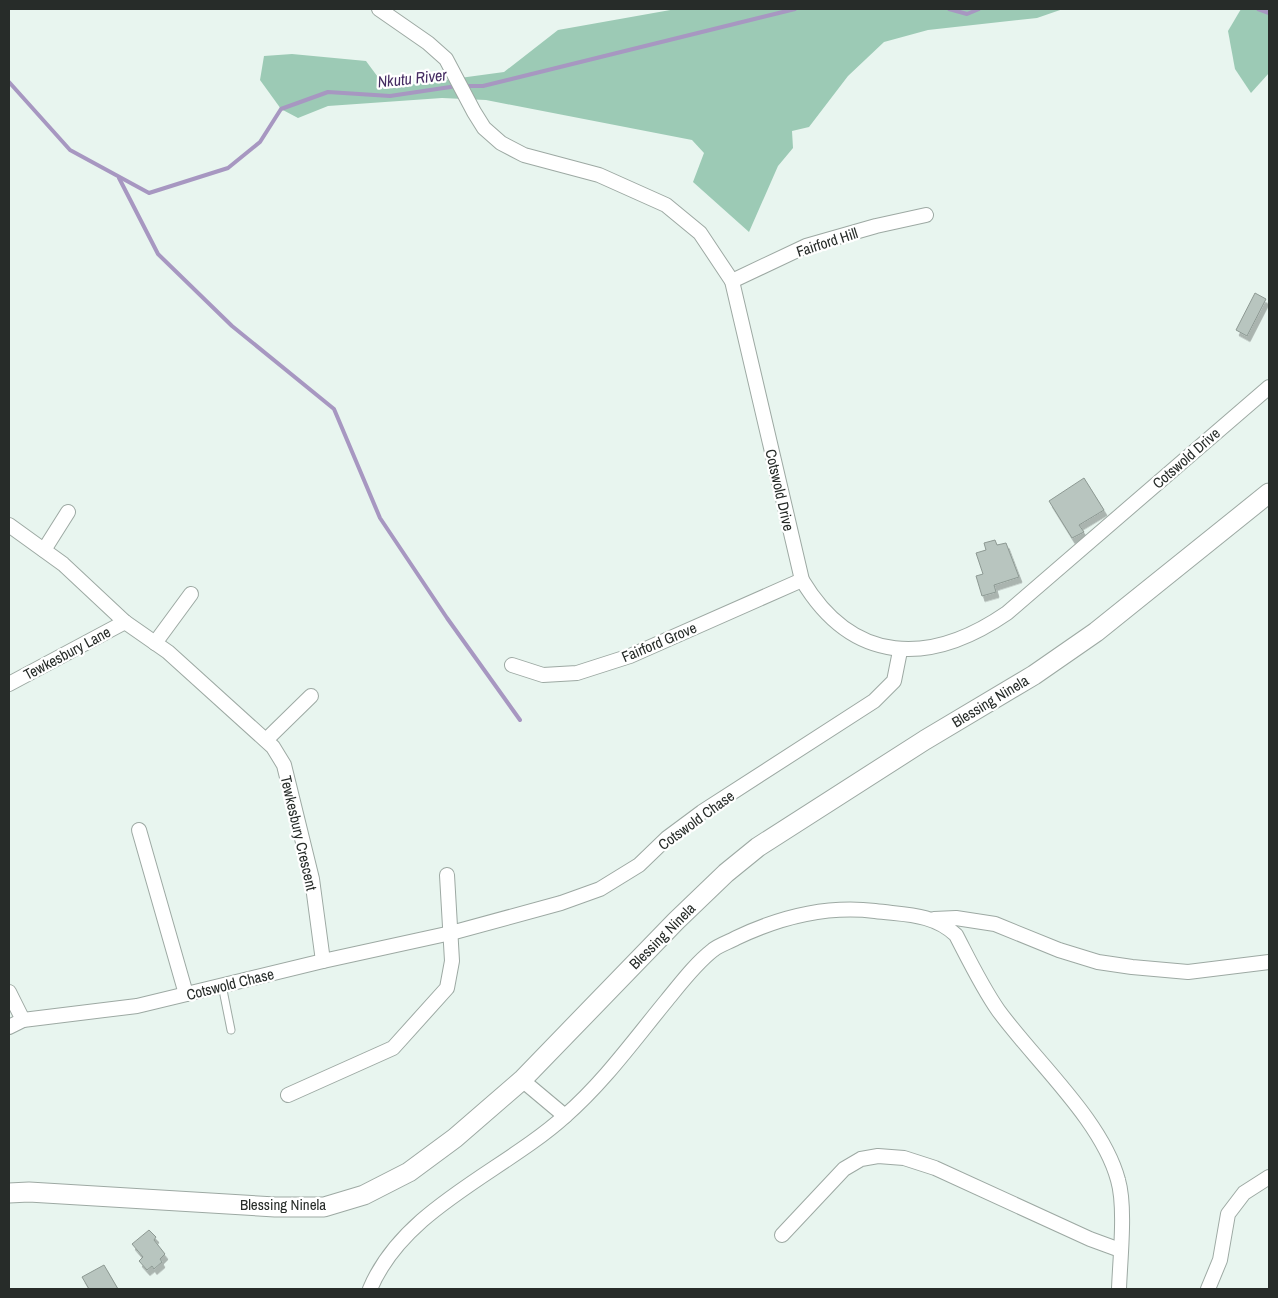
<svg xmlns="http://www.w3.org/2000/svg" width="1278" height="1298" viewBox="0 0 1278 1298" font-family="'Archivo Narrow',sans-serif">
  <defs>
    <filter id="shadow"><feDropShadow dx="3" dy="5.5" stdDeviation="0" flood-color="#0004"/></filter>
  </defs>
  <rect width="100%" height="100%" fill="#e8f5ef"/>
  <g fill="#9ccab5">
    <path d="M 676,9 L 1063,9 L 1037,18 L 928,30 L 884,42 L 848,76 L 809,127 L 792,131 L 793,148 L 778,166 L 749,232 L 693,182 L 704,153 L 692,140 L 486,100 L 442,98 L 328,106 L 298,118 L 281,109 L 260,80 L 264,56 L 292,54 L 366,61 L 386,88 L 504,72 L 558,30 Z"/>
    <path d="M 1241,9 L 1269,9 L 1269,73 L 1251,93 L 1235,69 L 1228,31 Z"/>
  </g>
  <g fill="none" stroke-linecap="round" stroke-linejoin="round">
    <g stroke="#a797c1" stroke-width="4">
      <path d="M 949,9 L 967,14 L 979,9"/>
      <path d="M 1258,9 L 1269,13"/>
      <path d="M 9,82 L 70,150 L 149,193 L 228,168 L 260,142 L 281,109 L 328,92 L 390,96 L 457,86"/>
      <path d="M 464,86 L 483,86 L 795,9"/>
      <path d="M 119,178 L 158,254 L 232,326 L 334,409 L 380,518 L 447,618 L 520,720"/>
    </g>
  </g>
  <g fill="#b8c5bf" stroke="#8d9993" filter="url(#shadow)">
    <path d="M 1255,293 L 1266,299 L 1247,336 L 1236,330 Z"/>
    <path d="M 1084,478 L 1104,510 L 1079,525 L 1084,532 L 1072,538 L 1049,501 Z"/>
    <path d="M 995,540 L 997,545 L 1006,543 L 1019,577 L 994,585 L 996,592 L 982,596 L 976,576 L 983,574 L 976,553 L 986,550 L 984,543 Z"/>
    <path d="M 149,1230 L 156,1237 L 154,1240 L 165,1254 L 160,1259 L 162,1262 L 154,1269 L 152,1266 L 147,1270 L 139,1261 L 143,1257 L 132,1244 Z"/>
    <path d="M 104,1265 L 118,1289 L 89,1289 L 82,1277 Z"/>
  </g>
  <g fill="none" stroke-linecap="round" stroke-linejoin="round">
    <defs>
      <path id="lane" d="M 222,985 L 231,1030"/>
      <g id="street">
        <path d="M 379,9 L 428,43 L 446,59 L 474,112 L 484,128 L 501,143 L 524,155 L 599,175 L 666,205 L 700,233 L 732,281 L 802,580 C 853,665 930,666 1007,613 L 1269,387"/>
        <path d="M 732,281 L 806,246 L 876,226 L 926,215"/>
        <path d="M 9,525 L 63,564 L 125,622 L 168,652 L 273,747 L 284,765 L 312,879 L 323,961"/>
        <path d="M 44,550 L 68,512"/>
        <path d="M 155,643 L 191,594"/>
        <path d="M 512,665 L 543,675 L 577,673 L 630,656 L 802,580"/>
        <path d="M 9,684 L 125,622"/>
        <path d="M 266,740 L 311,696"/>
        <path d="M 139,830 L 186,994"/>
        <path d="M 934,919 L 956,918 L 995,924 L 1059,950 L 1098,962 L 1132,967 L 1188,972 L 1269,962"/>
        <path d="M 9,992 L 23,1020"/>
        <path d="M 9,1027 L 23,1020 L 137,1006 L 323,961 L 451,933 L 561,903 L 600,889 L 639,865 L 667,838 L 702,812 L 874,701 L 894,681 L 900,651"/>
        <path d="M 522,1080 L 565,1116"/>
        <path d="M 288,1095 L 393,1048 L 447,988 L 452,961 L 447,875"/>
        <path d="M 782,1235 L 844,1169 L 861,1159 L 878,1156 L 904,1158 L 935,1168 L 1090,1239 L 1120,1250"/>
        <path d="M 370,1289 C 404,1208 503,1172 565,1116 C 604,1082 634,1040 667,1000 C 681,983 695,964 713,950 C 719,945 729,942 736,938 C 780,917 826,905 875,911 C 904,915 933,913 956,935 C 969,960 982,987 998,1010 C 1035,1061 1102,1120 1118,1180 C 1126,1207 1120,1259 1119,1289"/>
        <path d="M 1208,1289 L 1220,1260 L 1228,1214 L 1244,1193 L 1269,1177"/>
      </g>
      <path id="secondary" d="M 9,1193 L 29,1192 L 275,1207 L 324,1207 L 364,1195 L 409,1172 L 455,1138 L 522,1080 L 676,921 L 726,873 L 758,847 L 925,740 L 1034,675 L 1096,632 L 1269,493"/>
    </defs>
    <use href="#lane" stroke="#9da9a3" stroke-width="9"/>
    <use href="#street" stroke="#9da9a3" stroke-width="16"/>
    <use href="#secondary" stroke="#9da9a3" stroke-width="21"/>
    <use href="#lane" stroke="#fff" stroke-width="7"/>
    <use href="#street" stroke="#fff" stroke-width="14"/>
    <use href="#secondary" stroke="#fff" stroke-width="19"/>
  </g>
  <g text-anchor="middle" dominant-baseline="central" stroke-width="4.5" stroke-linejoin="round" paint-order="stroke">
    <g font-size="15" fill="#272c29" stroke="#fff">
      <text transform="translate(827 242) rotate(-18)">Fairford Hill</text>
      <text transform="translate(1186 458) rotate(-41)">Cotswold Drive</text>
      <text transform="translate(780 490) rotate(77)">Cotswold Drive</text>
      <text transform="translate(659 642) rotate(-23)">Fairford Grove</text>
      <text transform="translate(67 653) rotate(-28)">Tewkesbury Lane</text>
      <text transform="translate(990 701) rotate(-31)">Blessing Ninela</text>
      <text transform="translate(696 820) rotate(-36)">Cotswold Chase</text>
      <text transform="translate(299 833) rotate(77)">Tewkesbury Crescent</text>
      <text transform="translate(662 936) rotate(-45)">Blessing Ninela</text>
      <text transform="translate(230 984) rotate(-14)">Cotswold Chase</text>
      <text x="283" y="1204">Blessing Ninela</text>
    </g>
    <g font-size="16" font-style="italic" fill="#452c62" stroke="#fff">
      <text transform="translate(412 78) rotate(-6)">Nkutu River</text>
    </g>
  </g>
  <rect width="1278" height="1298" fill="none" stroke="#272c29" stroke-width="20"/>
</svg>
